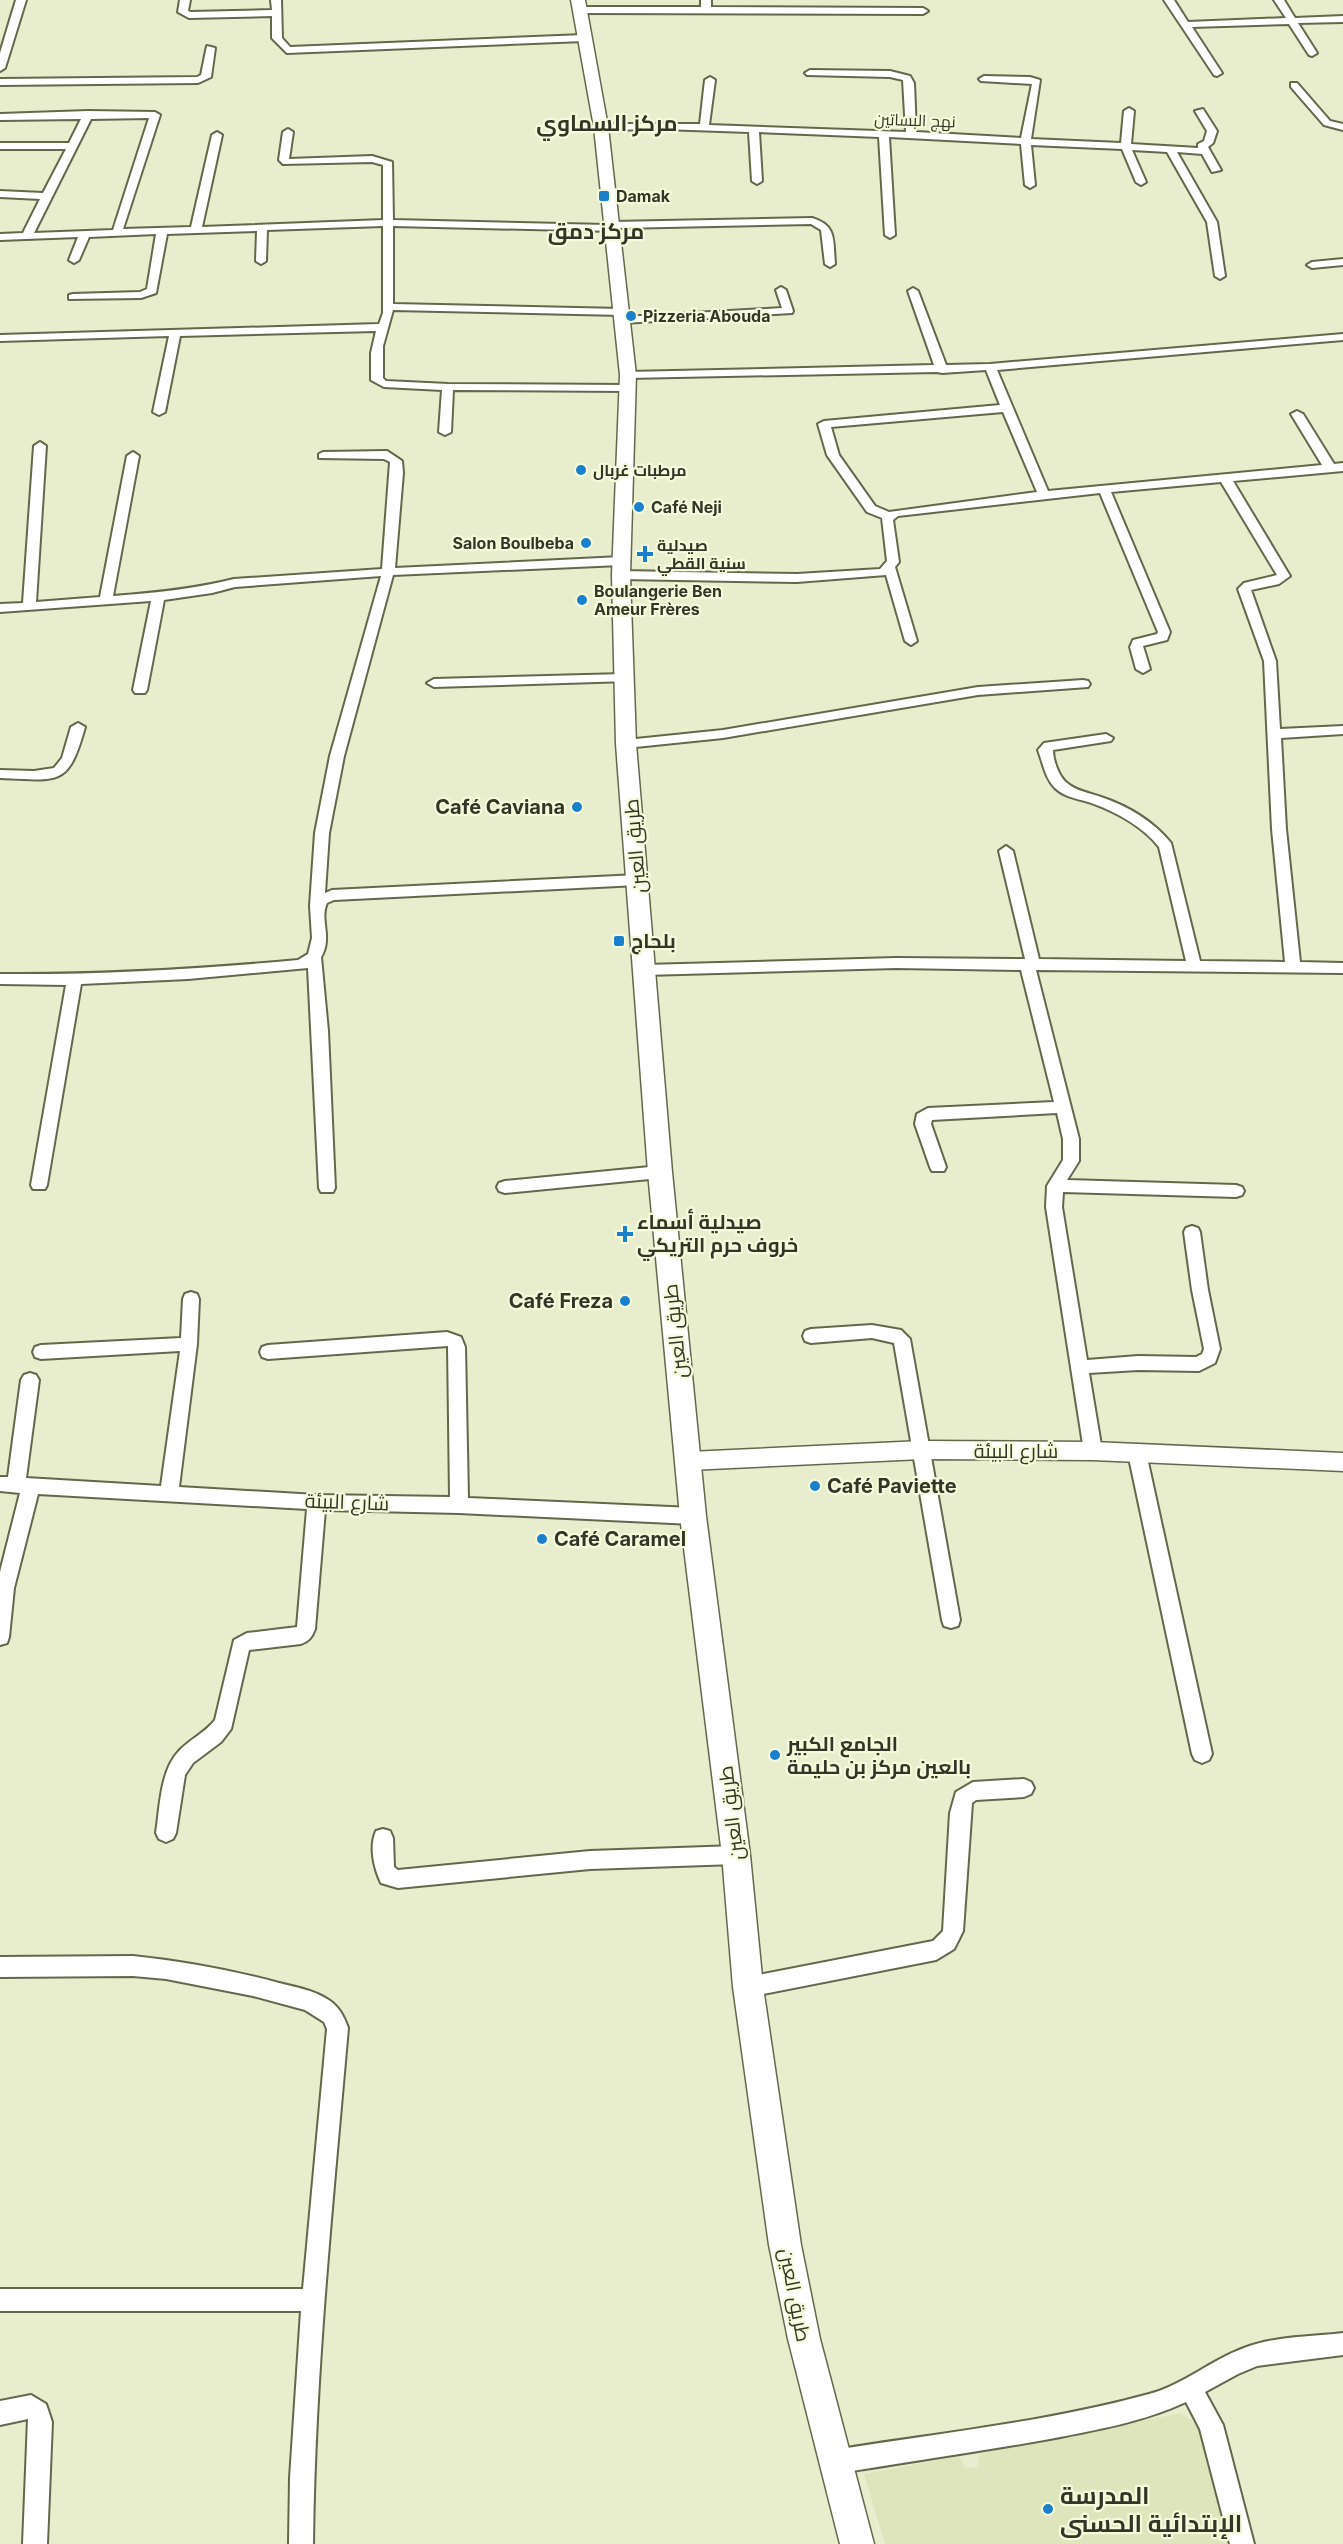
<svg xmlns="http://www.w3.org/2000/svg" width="1343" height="2544" viewBox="0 0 1343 2544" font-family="Inter,Cairo,sans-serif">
  <rect width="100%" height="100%" fill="#e8eecd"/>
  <path fill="#dee4bc" d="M 1181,2413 L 1199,2425 L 1231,2544 L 885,2544 L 864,2474 L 959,2456 L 965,2468 L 979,2467 L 978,2454 Z"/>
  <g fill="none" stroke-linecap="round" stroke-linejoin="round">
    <defs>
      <g id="minor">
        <path d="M 16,0 L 26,0 L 5,68 L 0,71 L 0,53 Z"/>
        <path d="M 180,0 L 190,0 L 188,11 L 191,12 L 272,10 L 271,0 L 281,0 L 282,38 L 290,47 L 584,35 L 589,38 L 584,41 L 287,53 L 272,38 L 272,16 L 189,18 L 178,12 Z"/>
        <path d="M 701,0 L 711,0 L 711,7 L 923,8 L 928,11 L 923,14 L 579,13 L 574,10 L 579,7 L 701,7 Z"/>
        <path d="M 1164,0 L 1174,0 L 1188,22 L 1286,18 L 1274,0 L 1284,0 L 1295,18 L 1343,16 L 1343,22 L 1298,23 L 1317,53 L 1312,56 L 1309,55 L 1289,24 L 1192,27 L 1222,73 L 1217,76 L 1214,75 Z"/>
        <path d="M 207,46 L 215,48 L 211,77 L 198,83 L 0,85 L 0,79 L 197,77 L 201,75 Z"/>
        <path d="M 810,70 L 890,71 L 910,76 L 914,83 L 916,132 L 1021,138 L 1032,84 L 981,81 L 979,79 L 984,76 L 1030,77 L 1040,80 L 1031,139 L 1121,143 L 1124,111 L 1129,108 L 1134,111 L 1131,144 L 1198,148 L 1198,144 L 1204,141 L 1207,131 L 1195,111 L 1203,109 L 1217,131 L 1213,143 L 1208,147 L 1221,170 L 1212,172 L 1202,154 L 1177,152 L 1217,222 L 1225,276 L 1220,279 L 1215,276 L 1207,222 L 1167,152 L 1132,150 L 1146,182 L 1141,185 L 1136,182 L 1122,149 L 1031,145 L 1035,185 L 1030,188 L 1025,185 L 1021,144 L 889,137 L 895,235 L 890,238 L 885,235 L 879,137 L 759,132 L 762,181 L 757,184 L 752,181 L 749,132 L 662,129 L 601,130 L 596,127 L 601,124 L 700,124 L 705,80 L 710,77 L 715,80 L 709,125 L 906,132 L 903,80 L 890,77 L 807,75 L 805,73 Z"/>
        <path d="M 1291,83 L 1297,83 L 1330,121 L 1343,124 L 1343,130 L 1324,125 L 1291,87 Z"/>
        <path d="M 88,111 L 155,112 L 160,115 L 123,229 L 191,227 L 212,135 L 217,132 L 222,135 L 202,227 L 383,220 L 383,165 L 372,162 L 283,164 L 279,160 L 283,132 L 288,129 L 293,132 L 289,159 L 372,156 L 392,162 L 393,220 L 607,225 L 612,222 L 812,218 C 837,225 833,241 835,264 L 830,267 L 825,264 L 821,230 L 811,224 L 618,228 L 613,231 L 393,226 L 393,304 L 622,309 L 627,312 L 622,315 L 393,310 L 383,346 L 383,378 L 386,381 L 448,384 L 628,385 L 634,388 L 628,391 L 453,390 L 451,432 L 445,435 L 439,432 L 442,390 L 384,387 L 371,380 L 371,353 L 376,331 L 180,336 L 165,412 L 159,415 L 153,412 L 169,336 L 0,341 L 0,335 L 379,324 L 383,313 L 383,226 L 267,230 L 266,261 L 261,264 L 256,261 L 257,231 L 167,234 L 156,293 L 141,298 L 69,299 L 69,295 L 73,294 L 140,292 L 147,289 L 156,234 L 89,237 L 79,260 L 74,263 L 69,260 L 78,237 L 0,240 L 0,234 L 23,233 L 40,199 L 0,197 L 0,191 L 43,193 L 66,149 L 0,149 L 0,143 L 69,143 L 81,119 L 0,120 L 0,114 ZM 149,118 L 113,230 L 34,233 L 91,119 Z"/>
        <path d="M 1343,259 L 1343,265 L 1312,268 L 1307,265 L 1312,262 Z"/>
        <path d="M 781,287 L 786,290 L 793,311 L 792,313 L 623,323 L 618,320 L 623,317 L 782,308 L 776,290 Z"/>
        <path d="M 913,288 L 918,291 L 946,365 L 990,364 L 1343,334 L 1343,340 L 997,370 L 1048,491 L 1322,465 L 1291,414 L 1297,411 L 1303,414 L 1334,464 L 1343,463 L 1343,471 L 1233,481 L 1290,576 L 1279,584 L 1251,590 L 1276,661 L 1280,729 L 1343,726 L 1343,734 L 1281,738 L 1286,829 L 1300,962 L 1343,963 L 1343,973 L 1036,970 L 1079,1139 L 1079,1161 L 1067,1180 L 1236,1185 L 1242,1187 L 1244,1191 L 1242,1195 L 1236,1197 L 1063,1192 L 1062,1207 L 1087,1360 L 1138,1356 L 1196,1357 L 1202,1354 L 1204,1349 L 1192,1290 L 1184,1232 L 1186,1228 L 1192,1226 L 1198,1228 L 1200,1232 L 1208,1290 L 1220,1349 L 1215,1363 L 1199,1371 L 1138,1370 L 1089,1373 L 1102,1451 L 1099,1456 L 1093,1458 L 1087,1456 L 1084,1451 L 1046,1207 L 1047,1186 L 1063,1160 L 1063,1139 L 1057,1113 L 932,1120 L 931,1124 L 946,1167 L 944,1171 L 932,1171 L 930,1167 L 915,1124 L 917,1114 L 928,1108 L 1054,1102 L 1021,970 L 896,968 L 645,975 L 638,970 L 645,965 L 896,958 L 1025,959 L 999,851 L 1006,846 L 1013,851 L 1039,959 L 1186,961 L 1159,847 C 1143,827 1118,813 1094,804 C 1081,799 1065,798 1055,788 C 1045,778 1043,763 1038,750 L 1044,743 L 1106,734 L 1113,738 L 1111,741 L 1053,750 C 1053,759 1058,776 1067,783 C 1076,791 1090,793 1101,797 C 1128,806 1153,821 1171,843 L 1200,961 L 1285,962 L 1272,829 L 1264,661 L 1238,589 L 1244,583 L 1277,575 L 1221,482 L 1111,492 L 1170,632 L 1167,640 L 1143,646 L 1150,669 L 1143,673 L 1136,669 L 1130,647 L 1133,640 L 1157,634 L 1158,632 L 1100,493 L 898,516 L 893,520 L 899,562 L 895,567 L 917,641 L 911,645 L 905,641 L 886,575 L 797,582 L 621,579 L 615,575 L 621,571 L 797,574 L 880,569 L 887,561 L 882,518 L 867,512 L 827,455 L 818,424 L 824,421 L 1000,405 L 986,370 L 942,373 L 937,372 L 628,378 L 622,375 L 628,372 L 934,365 L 908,291 ZM 1003,412 L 1037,492 L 889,512 L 875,506 L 839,455 L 831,427 Z"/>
        <path d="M 40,442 L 46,446 L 36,602 L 100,597 L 127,456 L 133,452 L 139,456 L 113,596 C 154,593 194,589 234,579 L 382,569 L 390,462 L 384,459 L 319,458 L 319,454 L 323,452 L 387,451 L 402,461 L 403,473 L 395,568 L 621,557 L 627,561 L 621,565 L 393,575 L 344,756 L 329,833 L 325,893 L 332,890 L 638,875 L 645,880 L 638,885 L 334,900 L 327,903 C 319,920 333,937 321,957 L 328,1031 L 335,1188 L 333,1192 L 321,1192 L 319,1188 L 308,968 L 188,979 L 81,984 L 47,1185 L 45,1189 L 33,1189 L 31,1185 L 66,985 L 0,984 L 0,974 C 100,975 199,969 298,960 L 308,954 L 312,938 L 310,906 L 315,833 L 330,756 L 381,576 L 235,587 L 212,593 L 164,600 L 147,690 L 145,693 L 135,693 L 133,690 L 151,601 L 0,612 L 0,604 L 23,603 L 34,446 Z"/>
        <path d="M 624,674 L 629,675 L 631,678 L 629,681 L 434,687 L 427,683 L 434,679 Z"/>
        <path d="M 1083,680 L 1088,681 L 1090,684 L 1088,687 L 978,695 L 723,738 L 626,748 L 619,744 L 626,740 L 723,730 L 978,687 Z"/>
        <path d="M 78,723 L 85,727 C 68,788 59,780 0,778 L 0,770 L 34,771 L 54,768 L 62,758 L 71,727 Z"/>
        <path d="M 660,1166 L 666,1168 L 668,1172 L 666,1176 L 660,1178 L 505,1193 L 499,1191 L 497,1187 L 499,1183 L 505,1181 Z"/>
        <path d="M 191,1292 L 197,1294 L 199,1299 L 197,1344 L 179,1487 L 317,1495 L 450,1497 L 448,1346 L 268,1359 L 262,1357 L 260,1352 L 262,1347 L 268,1345 L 447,1332 L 461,1337 L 465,1347 L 468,1498 L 693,1508 L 699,1511 L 702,1516 L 699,1521 L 693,1524 L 459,1513 L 325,1510 L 315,1629 C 312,1637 309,1641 301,1644 L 249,1650 L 231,1729 L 221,1742 L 193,1763 L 185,1775 L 176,1833 L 173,1839 L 166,1842 L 159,1839 L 156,1833 C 160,1807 160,1771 179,1751 C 190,1739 205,1733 215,1720 L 234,1640 L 247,1633 L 297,1627 L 307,1509 L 38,1494 L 14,1588 L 9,1637 L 7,1643 L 0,1645 L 0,1572 L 20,1493 L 0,1491 L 0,1477 L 8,1477 L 21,1380 L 24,1375 L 30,1373 L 36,1375 L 39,1380 L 26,1478 L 161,1486 L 180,1351 L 41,1359 L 35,1357 L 33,1352 L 35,1347 L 41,1345 L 181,1338 L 183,1299 L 185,1294 Z"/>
        <path d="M 872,1325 L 901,1330 L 910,1339 L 960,1620 L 958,1626 L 951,1628 L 944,1626 L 942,1620 L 894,1343 L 872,1338 L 811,1343 L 805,1341 L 803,1336 L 805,1331 L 811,1329 Z"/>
        <path d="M 1137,1446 L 1143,1448 L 1146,1453 L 1212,1754 L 1209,1760 L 1202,1763 L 1195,1760 L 1192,1754 L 1128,1453 L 1131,1448 Z"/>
        <path d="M 1024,1779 L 1031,1782 L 1034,1788 L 1031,1794 L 1024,1797 L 976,1800 L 972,1803 L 963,1931 L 954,1949 L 936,1960 L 748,1997 L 741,1994 L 738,1987 L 741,1980 L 748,1977 L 933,1941 L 943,1931 L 950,1813 L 956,1792 L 973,1782 Z"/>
        <path d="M 383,1829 L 390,1831 L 393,1838 L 394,1867 L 398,1870 L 590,1851 L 736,1846 L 743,1848 L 746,1855 L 743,1862 L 736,1864 L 590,1869 L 398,1888 L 381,1883 C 374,1868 369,1847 376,1831 Z"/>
        <path d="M 133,1956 C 182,1961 231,1970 279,1983 C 295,1987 313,1990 327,1999 C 338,2005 344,2016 348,2028 C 333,2200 315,2372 313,2544 L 289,2544 L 290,2478 L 301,2311 L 0,2311 L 0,2289 L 303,2289 L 327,2029 L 324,2022 L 305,2010 L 253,1996 L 166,1979 L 133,1976 L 0,1977 L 0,1957 Z"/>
        <path d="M 1343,2333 L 1343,2355 L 1257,2366 L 1238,2374 L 1205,2392 L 1223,2425 L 1254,2544 L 1230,2544 L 1200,2429 L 1186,2402 C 1143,2422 1096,2430 1050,2439 C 978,2452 906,2462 834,2474 L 826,2470 L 822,2462 L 826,2454 L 834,2450 C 939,2433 1047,2422 1149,2394 C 1183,2385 1211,2360 1244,2348 C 1275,2336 1310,2337 1343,2333 Z"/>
        <path d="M 31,2395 L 46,2404 L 52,2422 L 47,2544 L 23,2544 L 28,2419 L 0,2425 L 0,2401 Z"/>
      </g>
      <path id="tertiary" d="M 922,1441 L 1093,1442 L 1343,1453 L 1343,1471 L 1093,1460 L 922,1459 L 689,1470 L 681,1468 L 678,1461 L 681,1454 L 689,1452 Z"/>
      <path id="secondary" d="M 571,0 L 585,0 L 608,127 L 636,375 L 630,575 L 636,744 L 672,1172 L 706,1516 L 750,1855 L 763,1987 L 801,2245 L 820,2339 L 874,2544 L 840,2544 L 788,2339 L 769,2245 L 733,1987 L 722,1855 L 680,1516 L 648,1172 L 616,744 L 612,575 L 620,375 L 594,127 Z"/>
    </defs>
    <use href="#minor" stroke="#64684b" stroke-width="4"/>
    <use href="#tertiary" stroke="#64684b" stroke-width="3"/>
    <use href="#secondary" stroke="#64684b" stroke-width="3"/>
    <use href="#minor" fill="#fff" fill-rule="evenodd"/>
    <use href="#tertiary" fill="#fff" fill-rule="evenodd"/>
    <use href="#secondary" fill="#fff" fill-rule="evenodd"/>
  </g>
  <g fill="#1a80cb" stroke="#f5fbda" stroke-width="2">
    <rect x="598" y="190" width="12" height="12" rx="3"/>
    <circle cx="631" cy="316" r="6"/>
    <circle cx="581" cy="470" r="6"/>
    <circle cx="639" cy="507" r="6"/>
    <circle cx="586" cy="543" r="6"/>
    <path d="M642 545h6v6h6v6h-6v6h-6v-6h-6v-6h6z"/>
    <circle cx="582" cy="600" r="6"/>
    <circle cx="577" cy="807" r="6"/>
    <rect x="613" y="935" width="12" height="12" rx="3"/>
    <path d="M622 1225h6v6h6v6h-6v6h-6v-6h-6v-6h6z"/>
    <circle cx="625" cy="1301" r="6"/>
    <circle cx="815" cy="1486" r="6"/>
    <circle cx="542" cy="1539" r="6"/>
    <circle cx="775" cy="1755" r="6"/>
    <circle cx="1048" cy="2509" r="6"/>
  </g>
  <g text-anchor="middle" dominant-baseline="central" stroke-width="4.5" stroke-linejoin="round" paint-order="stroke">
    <g font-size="16" fill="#333528" stroke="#f5fbda">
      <text transform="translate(915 120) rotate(2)">نهج البساتين</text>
    </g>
    <g font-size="16" font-weight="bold" fill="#333528" stroke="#f5fbda" text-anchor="start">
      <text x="616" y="196">Damak</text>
      <text x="643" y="316">Pizzeria Abouda</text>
      <text x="593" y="470">مرطبات غربال</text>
      <text x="651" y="507">Café Neji</text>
      <text x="574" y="543" text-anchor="end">Salon Boulbeba</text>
      <text x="657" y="545">صيدلية<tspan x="657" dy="18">سنية القطي</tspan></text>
      <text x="594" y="591">Boulangerie Ben<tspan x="594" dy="18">Ameur Frères</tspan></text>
    </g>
    <g font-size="20" font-weight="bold" fill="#333528" stroke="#f5fbda" text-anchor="start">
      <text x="565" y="807" text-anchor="end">Café Caviana</text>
      <text x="631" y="941">بلحاج</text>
      <text x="637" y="1222">صيدلية أسماء<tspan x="637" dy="23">خروف حرم التريكي</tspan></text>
      <text x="613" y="1301" text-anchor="end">Café Freza</text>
      <text x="827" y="1486">Café Paviette</text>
      <text x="554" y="1539">Café Caramel</text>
      <text x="787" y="1744">الجامع الكبير<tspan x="787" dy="23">بالعين مركز بن حليمة</tspan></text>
    </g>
    <g font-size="20" fill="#333528" stroke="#f5fbda">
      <text transform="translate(635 846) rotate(-95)">طريق العين</text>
      <text transform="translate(675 1331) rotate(-96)">طريق العين</text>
      <text x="1016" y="1451">شارع البيئة</text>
      <text transform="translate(347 1502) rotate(2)">شارع البيئة</text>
      <text transform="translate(731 1813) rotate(-97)">طريق العين</text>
      <text transform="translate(795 2295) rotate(79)">طريق العين</text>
    </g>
    <g font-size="22" font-weight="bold" fill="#333528" stroke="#f5fbda">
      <text x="607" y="123">مركز السماوي</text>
      <text x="596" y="231">مركز دمق</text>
    </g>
    <g font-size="24" font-weight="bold" fill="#333528" stroke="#f5fbda" text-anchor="start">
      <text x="1060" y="2495">المدرسة<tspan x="1060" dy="28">الإبتدائية الحسنى</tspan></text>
    </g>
  </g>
</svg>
